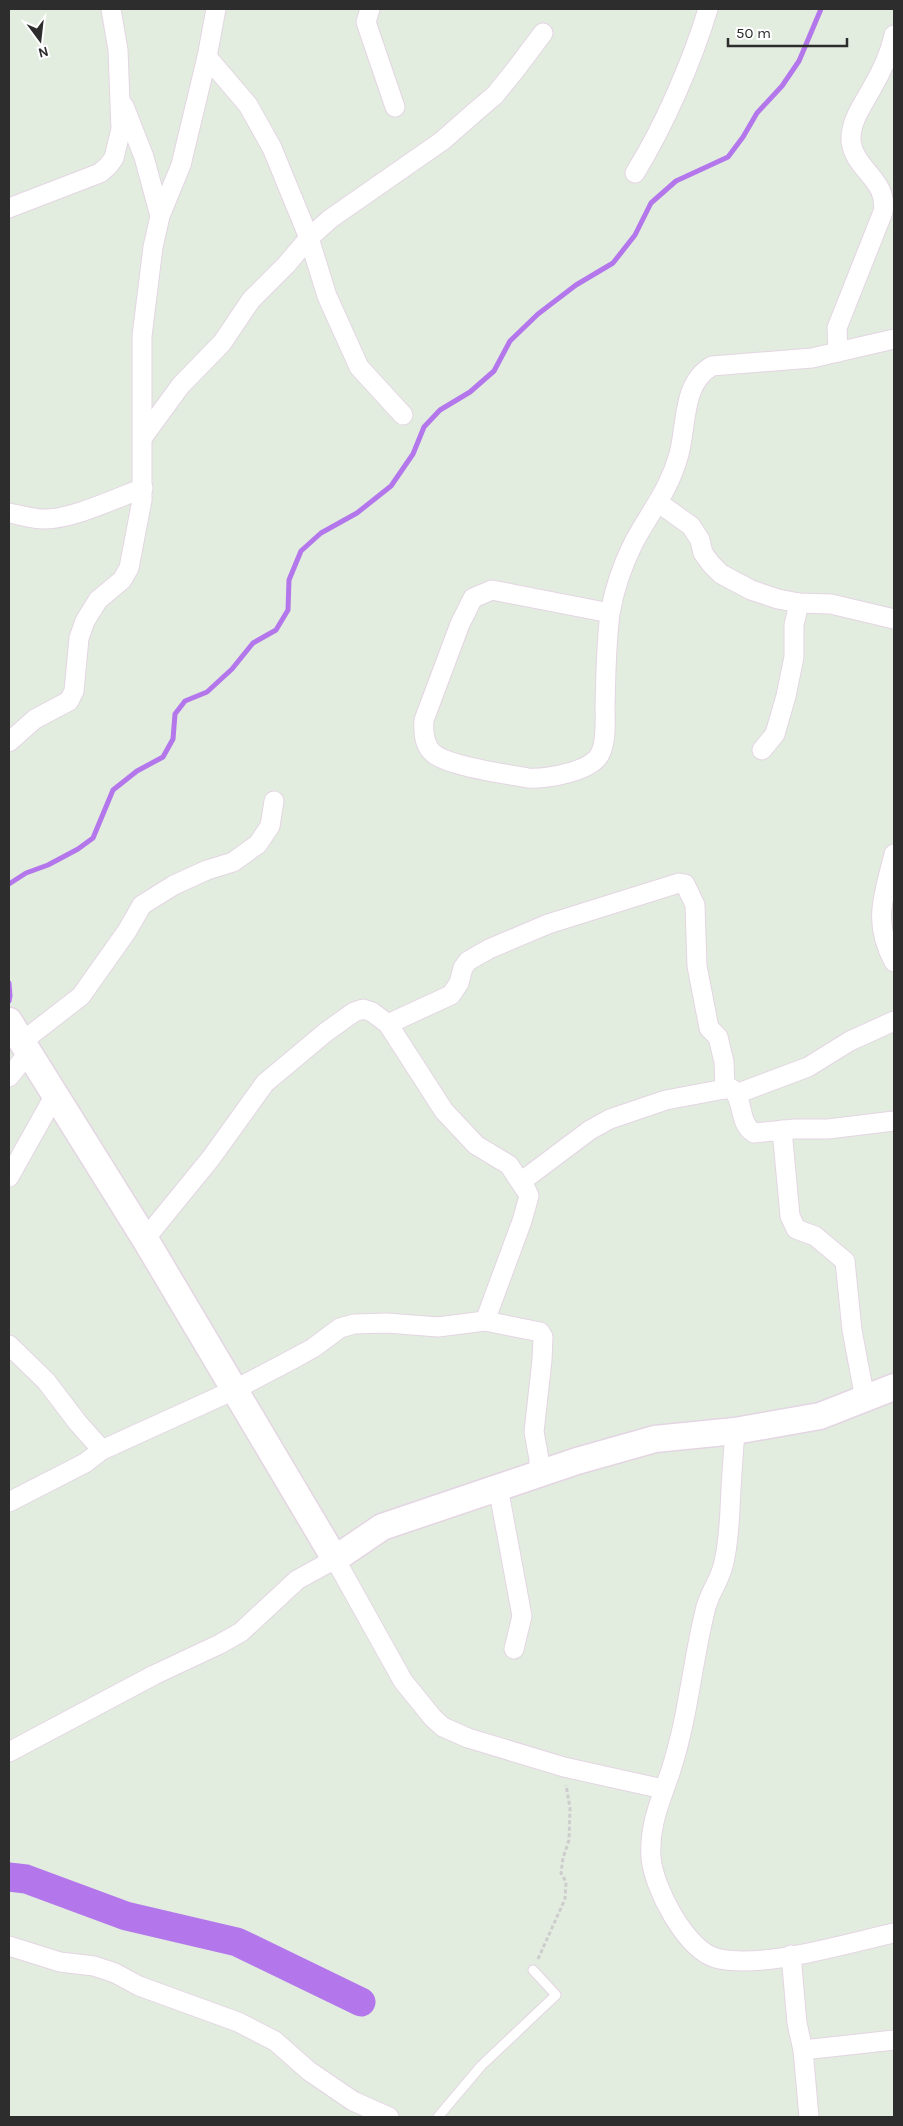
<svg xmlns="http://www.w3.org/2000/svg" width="903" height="2126" viewBox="0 0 903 2126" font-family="Karla,sans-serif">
  <rect width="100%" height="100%" fill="#e2ede0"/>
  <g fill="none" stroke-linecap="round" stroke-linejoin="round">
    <g stroke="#b377eb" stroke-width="5">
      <path d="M 9,884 L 26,873 L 48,865 L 78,849 L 93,838 L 113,790 L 137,771 L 163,757 L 173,739 L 175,714 L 185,701 L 207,692 L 232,669 L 253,643 L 276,630 L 288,610 L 289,580 L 301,551 L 321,533 L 357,513 L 391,486 L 413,454 L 424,427 L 440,410 L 470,392 L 494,371 L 510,341 L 538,314 L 576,285 L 613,263 L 635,235 L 651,203 L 676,181 L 728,157 L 743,137 L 757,113 L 782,86 L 799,61 L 821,9"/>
      <path d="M 9,983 L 10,996 L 9,1001"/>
    </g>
    <path stroke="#b377eb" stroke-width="29" d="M 9,1877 L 26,1879 L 126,1916 L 237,1942 L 361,2002"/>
    <defs>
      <path id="lane" d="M 438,2117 L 481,2066 L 556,1995 L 533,1970"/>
      <g id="street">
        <path d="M 370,9 L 366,22 L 395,107"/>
        <path d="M 207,57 L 248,105 L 272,148 L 309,238 L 327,296 L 359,367 L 403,415"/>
        <path d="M 124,106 L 144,157 L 160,216"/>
        <path d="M 635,173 C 664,126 692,62 708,9"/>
        <path d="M 9,208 L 100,173 L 108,166 L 114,158 L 121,129 L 118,50 L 111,9"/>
        <path d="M 838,352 L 837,328 L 883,212 C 889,180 854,170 851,141 C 850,121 863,105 872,88 C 882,71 890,54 894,35"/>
        <path d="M 143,437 L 181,385 L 222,343 L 251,300 L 286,265 L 309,238 L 330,219 L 442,141 L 475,112 L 495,95 L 516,69 L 543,33"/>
        <path d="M 659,503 L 691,526 L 700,540 L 703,553 L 711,564 L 721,574 L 751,590 L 778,599 L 799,603 L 831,604 L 894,619"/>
        <path d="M 9,513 C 20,515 32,519 43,519 C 70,520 117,498 143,488"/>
        <path d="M 610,613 L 492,590 L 473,598 L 460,624 L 424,720 C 423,732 424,745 433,753 C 447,766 506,774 528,778 C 546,779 591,772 600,754 C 607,741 605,719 605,705 C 606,674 606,644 610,614 C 614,589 623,564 634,542 C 651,510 669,491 679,454 C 687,424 682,383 712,366 L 812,358 L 894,339"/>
        <path d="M 9,742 L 35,719 L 69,701 L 74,691 L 79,638 L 85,621 L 98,600 L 122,580 L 129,568 L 142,500 L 142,336 L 153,247 L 160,216 L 181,165 L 207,57 L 216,9"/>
        <path d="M 762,750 L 775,734 L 786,696 L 794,657 L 794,625 L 799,603"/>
        <path d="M 894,854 C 884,896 872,921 894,962"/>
        <path d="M 388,1024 L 451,995 L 459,983 L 463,968 L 468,961 L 489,949 L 548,924 L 679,883 L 685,884 L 695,905 L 697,966 L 709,1028 L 718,1037 L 724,1062 L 725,1089"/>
        <path d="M 23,1041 L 81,996 L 127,931 L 142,905 L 174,885 L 207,870 L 233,862 L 258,844 L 270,826 L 274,801"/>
        <path d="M 9,1077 L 29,1052"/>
        <path d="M 736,1094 L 808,1067 L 850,1041 L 894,1021"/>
        <path d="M 782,1130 L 790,1216 L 796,1229 L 815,1236 L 845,1261 L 852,1330 L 865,1399"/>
        <path d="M 9,1177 L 55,1095"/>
        <path d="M 145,1239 L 211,1158 L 265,1083 L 326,1032 L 354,1012 L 363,1009 L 372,1012 L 388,1024 L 444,1111 L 476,1145 L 509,1165 L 527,1192"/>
        <path d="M 485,1321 L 522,1221 L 529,1196 L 522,1181 L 590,1130 L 610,1119 L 666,1100 L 730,1088 C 745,1096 737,1123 754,1133 L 795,1129 L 828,1129 L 894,1121"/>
        <path d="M 9,1345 L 46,1381 L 78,1423 L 102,1450"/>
        <path d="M 735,1431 C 733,1457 731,1483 730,1510 C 729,1528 728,1548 723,1566 C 719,1582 708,1595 705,1611 C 692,1664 688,1718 671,1770 C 661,1800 649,1824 651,1857 C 653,1887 686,1950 716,1958 C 762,1970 847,1943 894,1933"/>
        <path d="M 498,1487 L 522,1616 L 514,1649"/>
        <path d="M 9,1502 L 85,1463 L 102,1450 L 234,1390 L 293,1359 L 313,1348 L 340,1328 L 354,1324 L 387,1323 L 438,1327 L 485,1321 L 540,1332 L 543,1337 L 542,1360 L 534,1432 L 539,1459 L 539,1473"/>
        <path d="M 9,1752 L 154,1675 L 220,1644 L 241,1632 L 297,1580 L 335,1559 L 403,1681 L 433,1718 L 443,1727 L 468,1738 L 564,1767 L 663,1789"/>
        <path d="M 9,1946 L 60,1962 L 94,1966 L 115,1973 L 139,1986 L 238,2022 L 275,2041 L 309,2071 L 353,2101 L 389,2117"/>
        <path d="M 791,1955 L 797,2023 L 803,2050 L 809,2117"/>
        <path d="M 803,2050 L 894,2040"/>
      </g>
      <path id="secondary" d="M 9,1021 L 145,1239 L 335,1559 L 382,1527 L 577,1461 L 655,1439 L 735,1431 L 820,1416 L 894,1387"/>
    </defs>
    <use href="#lane" stroke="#e4d5e3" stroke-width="11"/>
    <use href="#street" stroke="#e4d5e3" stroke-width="21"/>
    <use href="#secondary" stroke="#e4d5e3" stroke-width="29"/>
    <path stroke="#cdcdcd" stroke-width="3" stroke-dasharray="4 2.5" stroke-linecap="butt" d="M 538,1959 L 565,1899 L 566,1882 L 561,1873 L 563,1858 L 569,1840 L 570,1808 L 566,1785"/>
    <use href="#lane" stroke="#fff" stroke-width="9"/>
    <use href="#street" stroke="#fff" stroke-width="19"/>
    <use href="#secondary" stroke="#fff" stroke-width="26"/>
  </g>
  <rect width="903" height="2126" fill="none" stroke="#2d2d2d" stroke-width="20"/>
  <g transform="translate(40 40) rotate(165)" stroke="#ffffff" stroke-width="4" paint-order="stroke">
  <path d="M0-4L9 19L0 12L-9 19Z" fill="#2d2d2d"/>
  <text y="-8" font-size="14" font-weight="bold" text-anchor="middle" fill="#2d2d2d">N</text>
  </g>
  <path d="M728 38v8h119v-8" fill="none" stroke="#2d2d2d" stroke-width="2.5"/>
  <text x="736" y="38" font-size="15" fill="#2d2d2d" stroke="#ffffff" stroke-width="4" paint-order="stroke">50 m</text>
</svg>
